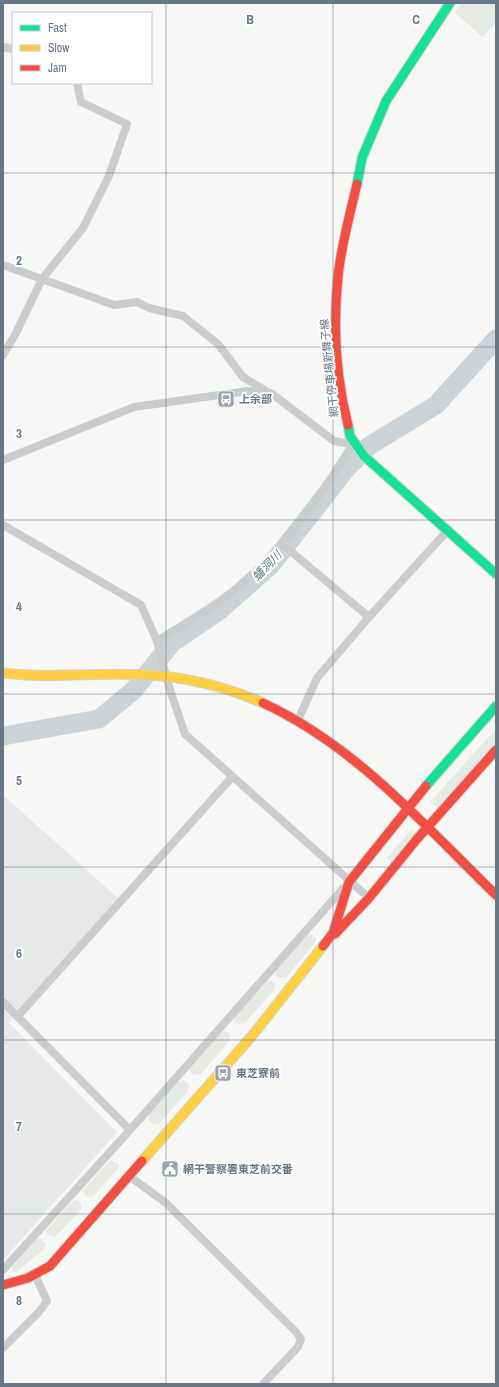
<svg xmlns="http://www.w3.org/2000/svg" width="499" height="1387" viewBox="0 0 499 1387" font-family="'Archivo Narrow','Noto Sans JP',sans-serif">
  <rect width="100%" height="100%" fill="#f7f7f6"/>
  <path fill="#e7e8e8" d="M 3,795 L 119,899 L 9,1023 L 117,1132 L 3,1260 Z"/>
  <g fill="#e6e9e4">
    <path d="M 462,3 L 496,3 L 496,23 L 482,37 L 455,12 Z"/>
    <path d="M 496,729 L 496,752 L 442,812 L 430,802 Z"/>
    <path d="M 411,830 L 417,835 L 393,863 L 387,858 Z"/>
    <path d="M 308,935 L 312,935 L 316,938 L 315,943 L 286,977 L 280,978 L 276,976 L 275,971 Z"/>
    <path d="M 267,981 L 272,981 L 275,984 L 274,990 L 245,1023 L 239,1024 L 235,1022 L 234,1017 Z"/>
    <path d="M 222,1031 L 227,1032 L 230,1035 L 230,1040 L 201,1074 L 196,1075 L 192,1074 L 190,1068 Z"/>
    <path d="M 183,1080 L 189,1084 L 187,1092 L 160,1123 C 155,1125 151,1124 149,1120 L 149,1115 L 177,1082 Z"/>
    <path d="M 110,1161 L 117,1162 L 119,1166 L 118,1169 L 93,1196 L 88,1197 L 83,1191 L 86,1187 Z"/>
    <path d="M 78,1200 L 82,1206 L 79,1212 L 56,1236 L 53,1237 L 48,1235 L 46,1231 L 49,1227 L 73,1201 Z"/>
    <path d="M 37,1239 L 41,1239 L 46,1243 L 45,1248 L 17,1272 L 13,1272 L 11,1268 L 13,1266 Z"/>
  </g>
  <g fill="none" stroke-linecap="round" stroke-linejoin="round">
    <path stroke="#ccd3d6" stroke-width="19" d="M 3,736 L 99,719 L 133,691 L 172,643 L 219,611 L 271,565 L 347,468 L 369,446 L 436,405 L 496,339"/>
    <defs>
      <g id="fast">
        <path d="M 357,184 L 362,158 L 386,101 L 450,3"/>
        <path d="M 348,425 L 350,436 L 364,456 L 496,574"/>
        <path d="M 426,786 L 496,706"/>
      </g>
      <g id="slow">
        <path d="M 3,673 C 51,679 99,672 147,675 C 187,677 226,687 263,703"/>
        <path d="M 142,1161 L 252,1036 L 323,946"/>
      </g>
      <g id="jam">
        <path d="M 348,425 C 336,378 333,325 338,277 C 341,246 350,214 357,184"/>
        <path d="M 263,703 C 356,746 424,825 496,895"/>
        <path d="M 335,934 L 369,898 L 417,839 L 496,750"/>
        <path d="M 323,946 L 333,933 L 349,882 L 426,786"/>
        <path d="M 3,1285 L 28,1278 L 50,1266 L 142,1161"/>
      </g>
    </defs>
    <use href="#fast" stroke="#d3d3d4" stroke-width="11"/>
    <use href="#slow" stroke="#d3d3d4" stroke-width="11"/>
    <use href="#jam" stroke="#d3d3d4" stroke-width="11"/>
    <g stroke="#cbcccd" stroke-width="8">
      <path d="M 3,47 L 13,49"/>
      <path d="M 3,265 L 114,305 L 137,302 L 149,308 L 183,316 L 218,344 L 243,377 L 266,391"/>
      <path d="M 3,355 L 16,333 L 42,279 L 83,228 L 109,176 L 127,124 L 81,102 L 77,83"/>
      <path d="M 3,460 L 134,407 L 248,391 L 271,393 L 334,441 L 345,443 L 354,442"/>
      <path d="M 3,525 L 141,605 L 157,641 L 169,687 L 185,734 L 369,898"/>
      <path d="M 282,544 L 369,617"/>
      <path d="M 157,641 C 190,620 226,600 255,573 C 291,538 328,485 354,442"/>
      <path d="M 298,720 L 317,678 L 369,617 L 448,530"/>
      <path d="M 3,1002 L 130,1130"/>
      <path d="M 18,1016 L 232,777"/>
      <path d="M 129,1176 L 166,1203 L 296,1332 L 301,1339 L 298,1347 L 263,1384"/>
      <path d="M 3,1270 L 130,1130 L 347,884"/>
      <path d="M 3,1348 L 39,1312 L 47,1301 L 35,1275"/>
    </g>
    <use href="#fast" stroke="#16e098" stroke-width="9"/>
    <use href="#slow" stroke="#ffcf43" stroke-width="9"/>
    <use href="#jam" stroke="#f24e42" stroke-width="9"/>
  </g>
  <path fill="none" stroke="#687785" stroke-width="1" stroke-opacity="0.55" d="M 166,3 L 166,1384M 333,3 L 333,1384M 3,173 L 496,173M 3,347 L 496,347M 3,520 L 496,520M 3,694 L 496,694M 3,867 L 496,867M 3,1040 L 496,1040M 3,1214 L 496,1214"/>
  <defs>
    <symbol id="bus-square" viewBox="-11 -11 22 22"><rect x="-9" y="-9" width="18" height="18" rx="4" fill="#9aa4ad" stroke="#fff"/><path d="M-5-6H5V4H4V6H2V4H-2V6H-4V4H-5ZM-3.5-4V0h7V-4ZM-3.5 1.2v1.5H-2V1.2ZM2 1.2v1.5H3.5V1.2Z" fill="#fff"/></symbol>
    <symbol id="civic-square" viewBox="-11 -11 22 22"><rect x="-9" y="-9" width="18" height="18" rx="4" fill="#9aa4ad" stroke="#fff"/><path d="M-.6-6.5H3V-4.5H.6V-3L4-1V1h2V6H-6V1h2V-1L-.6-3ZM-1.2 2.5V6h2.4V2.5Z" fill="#fff"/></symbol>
  </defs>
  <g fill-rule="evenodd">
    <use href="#bus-square" x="216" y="389" width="20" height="20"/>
    <use href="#bus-square" x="213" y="1063" width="20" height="20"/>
    <use href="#civic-square" x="160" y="1159" width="20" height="20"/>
  </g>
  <g text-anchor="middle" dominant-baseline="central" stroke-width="4" stroke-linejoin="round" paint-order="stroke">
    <g font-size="11" fill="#687785" stroke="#fff">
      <text transform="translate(329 368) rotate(-96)">網干停車場新舞子線</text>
    </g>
    <g font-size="11" font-weight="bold" fill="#687785" stroke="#fff" text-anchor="start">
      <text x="239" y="399">上余部</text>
      <text x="236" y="1073">東芝寮前</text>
      <text x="183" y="1169">網干警察署東芝前交番</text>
    </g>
    <g font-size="12" font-style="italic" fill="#637880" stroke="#fff">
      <text transform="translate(267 566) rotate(-46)">蟠洞川</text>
    </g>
  </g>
  <g font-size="13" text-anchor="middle" font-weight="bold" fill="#687785" stroke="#fff" stroke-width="4" stroke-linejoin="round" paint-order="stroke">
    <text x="250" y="24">B</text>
    <text x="416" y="24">C</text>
    <text x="19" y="265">2</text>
    <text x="19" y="438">3</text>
    <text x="19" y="611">4</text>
    <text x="19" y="785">5</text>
    <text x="19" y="958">6</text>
    <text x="19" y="1131">7</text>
    <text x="19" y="1305">8</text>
  </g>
  <rect width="499" height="1387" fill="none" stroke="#687785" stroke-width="8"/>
  <rect x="12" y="12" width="140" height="72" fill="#ffffff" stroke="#c3c9ce"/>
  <rect x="20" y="25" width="20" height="6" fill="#16e098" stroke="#c3c9ce"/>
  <text x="48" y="32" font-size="12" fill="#687785">Fast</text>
  <rect x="20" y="45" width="20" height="6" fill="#ffcf43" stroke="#c3c9ce"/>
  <text x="48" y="52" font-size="12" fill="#687785">Slow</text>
  <rect x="20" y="65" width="20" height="6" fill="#f24e42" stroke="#c3c9ce"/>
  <text x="48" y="72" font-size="12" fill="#687785">Jam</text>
</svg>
